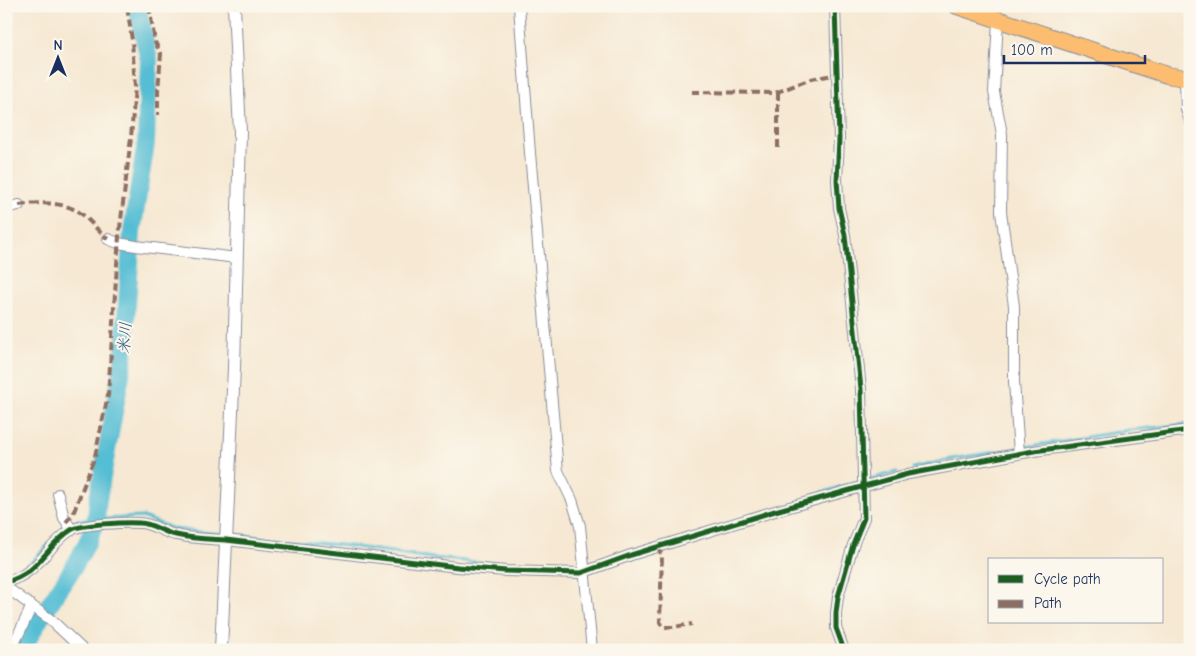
<svg xmlns="http://www.w3.org/2000/svg" width="1196" height="656" viewBox="0 0 1196 656" font-family="'Comic Neue','Klee One',sans-serif">
  <rect width="100%" height="100%" fill="#fbf7ec"/>
  <filter id="ink" filterUnits="userSpaceOnUse"><feTurbulence type="fractalNoise" baseFrequency=".02" numOctaves="2"/><feDisplacementMap in="SourceGraphic" scale="10" xChannelSelector="R" yChannelSelector="G"/><feConvolveMatrix kernelMatrix="1 2 1 2 8 2 1 2 1" color-interpolation-filters="sRGB"/></filter>
  <filter id="wash" filterUnits="userSpaceOnUse"><feTurbulence type="fractalNoise" baseFrequency=".0096" numOctaves="4" result="noise"/><feDisplacementMap in="SourceGraphic" scale="20" xChannelSelector="R" yChannelSelector="G"/><feGaussianBlur stdDeviation="1.12" result="paint"/><feColorMatrix in="noise" values="0 0 0 0 0 0 0 0 0 0 0 0 0 0 0 0 0 1.4 0 .05"/><feComposite in="paint" operator="in"/></filter>
  <g filter="url(#wash)">
    <rect width="100%" height="100%" fill="#f6e8d2"/>
    <g fill="none" stroke-linecap="round" stroke-linejoin="round">
      <g stroke="#56bed4" stroke-width="3">
        <path d="M 913,468 L 952,459 L 1130,430 L 1190,424"/>
        <path d="M 814,495 L 858,482 L 897,472"/>
        <path d="M 58,534 L 78,520 L 143,517 L 174,529 L 222,534"/>
        <path d="M 229,534 L 349,546 L 433,558 L 496,564 L 580,567 L 614,556"/>
        <path d="M 25,568 L 49,544"/>
        <path d="M 6,574 L 13,574 L 20,571"/>
      </g>
      <path stroke="#56bed4" stroke-width="18" d="M 23,650 C 42,606 85,563 96,518 C 97,512 97,506 98,499 L 123,363 L 132,232 L 146,143 L 149,60 L 137,6"/>
    </g>
  </g>
  <g filter="url(#ink)">
    <g fill="none" stroke-linecap="round" stroke-linejoin="round">
      <defs>
        <g id="minor">
          <path d="M 519,6 L 530,153 L 558,471 L 572,500 L 580,526 L 592,650"/>
          <path d="M 835,6 L 839,139 L 837,180 L 839,208 L 845,235 L 861,389 L 864,518 L 853,545 L 838,597 L 836,613 L 836,628 L 844,650"/>
          <path d="M 998,20 L 994,92 L 1002,134 L 1001,212 L 1014,306 L 1014,382 L 1019,453"/>
          <path d="M 1185,79 L 1186,109 L 1190,121"/>
          <path d="M 6,208 L 19,205"/>
          <path d="M 108,239 L 118,243 L 136,246 L 237,258"/>
          <path d="M 58,494 L 64,518 L 72,530"/>
          <path d="M 6,582 C 40,573 45,547 71,530 C 81,524 127,522 140,523 C 152,523 164,533 176,535 C 193,539 210,539 226,540 L 458,567 L 506,571 L 581,573 L 631,555 L 775,511 L 908,474 L 1034,451 L 1190,430"/>
          <path d="M 6,587 L 51,620 L 83,650"/>
          <path d="M 11,650 L 29,612 L 31,605"/>
        </g>
        <path id="tertiary" d="M 221,650 L 234,368 L 240,132 L 234,6"/>
        <path id="trunk" d="M 957,6 L 1167,75 L 1190,79"/>
      </defs>
      <use href="#minor" stroke="#888c98" stroke-width="12"/>
      <use href="#tertiary" stroke="#888c98" stroke-width="14"/>
      <use href="#trunk" stroke="#888c98" stroke-width="18"/>
      <use href="#minor" stroke="#fff" stroke-width="10"/>
      <use href="#tertiary" stroke="#fff" stroke-width="12"/>
      <use href="#trunk" stroke="#fcbd6f" stroke-width="16"/>
      <g stroke="#8d6e63" stroke-width="4" stroke-dasharray="8 4" stroke-linecap="butt">
        <path d="M 149,6 L 155,42 L 161,54 L 158,90 L 158,115"/>
        <path d="M 692,92 L 775,93 L 811,79 L 838,74"/>
        <path d="M 778,92 L 778,151"/>
        <path d="M 19,205 C 39,202 66,201 83,215 C 92,223 99,232 108,239"/>
        <path d="M 66,522 L 73,514 L 95,456 L 108,395 L 119,236 L 131,138 L 135,87 L 132,40 L 127,6"/>
        <path d="M 657,547 L 662,555 L 660,622 L 664,627 L 673,627 L 692,624"/>
        <path d="M 1054,650 L 1059,647 L 1070,650"/>
      </g>
      <defs>
        <g id="cycleway">
          <path d="M 835,6 L 839,139 L 837,180 L 839,208 L 845,235 L 861,389 L 864,518 L 853,545 L 838,597 L 836,613 L 836,628 L 844,650"/>
          <path d="M 6,582 C 40,573 45,547 71,530 C 81,524 127,522 140,523 C 152,523 164,533 176,535 C 193,539 210,539 226,540 L 458,567 L 506,571 L 581,573 L 631,555 L 775,511 L 908,474 L 1034,451 L 1190,430"/>
        </g>
      </defs>
      <use href="#cycleway" stroke="#fbf7ec" stroke-width="8"/>
      <use href="#cycleway" stroke="#1b5e20" stroke-width="5"/>
    </g>
  </g>
  <g text-anchor="middle" dominant-baseline="central" stroke-width="4" stroke-linejoin="round" paint-order="stroke">
    <g font-size="16" font-style="italic" fill="#2d5a81" stroke="#fbf7ec">
      <text transform="translate(125 338) rotate(-86)">米川</text>
    </g>
  </g>
  <rect width="1196" height="656" fill="none" stroke="#fbf7ec" stroke-width="25"/>
  <rect x="988" y="558" width="175" height="65" fill="#fbf7ec" stroke="#a1a7b3"/>
  <rect x="998" y="575" width="25" height="8" fill="#1b5e20" stroke="#a1a7b3"/>
  <text x="1034" y="584" font-size="15" fill="#1b2f5e">Cycle path</text>
  <rect x="998" y="600" width="25" height="8" fill="#8d6e63" stroke="#a1a7b3"/>
  <text x="1034" y="608" font-size="15" fill="#1b2f5e">Path</text>
  <g transform="translate(58 58)" stroke="#fbf7ec" stroke-width="4" paint-order="stroke">
  <path d="M0-4L9 19L0 12L-9 19Z" fill="#1b2f5e"/>
  <text y="-8" font-size="14" font-weight="bold" text-anchor="middle" fill="#1b2f5e">N</text>
  </g>
  <path d="M1004 55v8h141v-8" fill="none" stroke="#1b2f5e" stroke-width="2.5"/>
  <text x="1011" y="55" font-size="15" fill="#1b2f5e" stroke="#fbf7ec" stroke-width="4" paint-order="stroke">100 m</text>
</svg>
